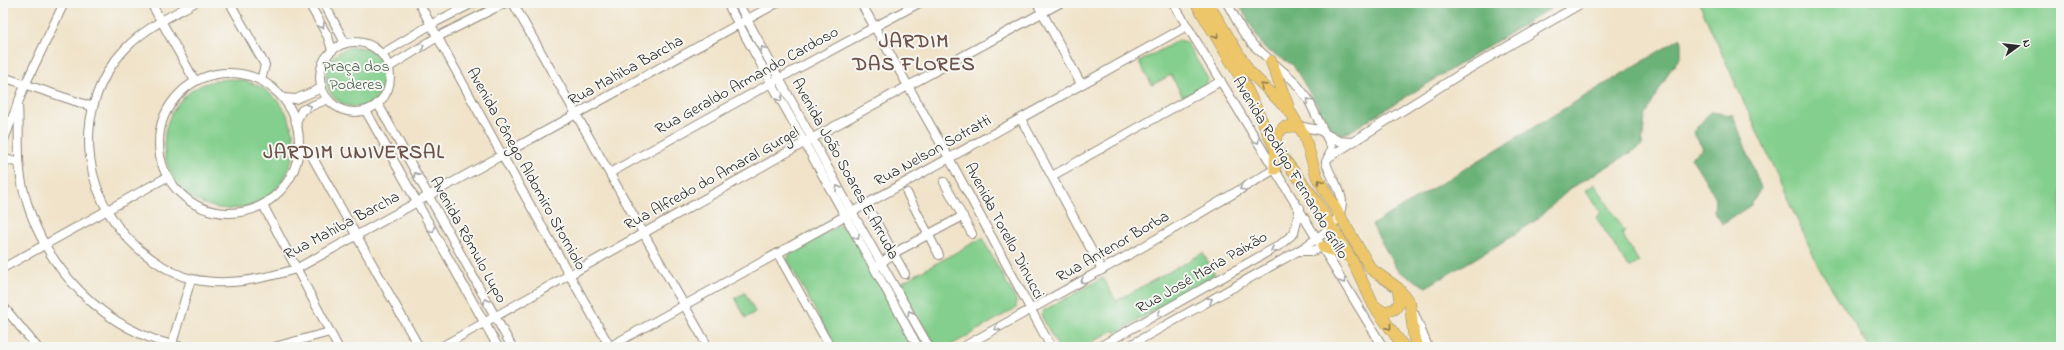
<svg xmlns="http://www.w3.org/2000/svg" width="2064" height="350" viewBox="0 0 2064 350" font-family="'Indie Flower',sans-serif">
  <rect width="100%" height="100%" fill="#f6f6f2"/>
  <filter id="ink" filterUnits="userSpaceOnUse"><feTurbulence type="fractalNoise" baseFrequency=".025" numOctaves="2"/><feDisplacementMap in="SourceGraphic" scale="8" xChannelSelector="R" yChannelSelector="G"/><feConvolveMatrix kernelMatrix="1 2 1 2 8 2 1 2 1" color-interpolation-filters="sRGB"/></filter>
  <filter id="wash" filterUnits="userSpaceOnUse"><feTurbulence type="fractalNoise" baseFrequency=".012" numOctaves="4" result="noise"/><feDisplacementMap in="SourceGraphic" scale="16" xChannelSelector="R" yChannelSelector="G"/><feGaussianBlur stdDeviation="0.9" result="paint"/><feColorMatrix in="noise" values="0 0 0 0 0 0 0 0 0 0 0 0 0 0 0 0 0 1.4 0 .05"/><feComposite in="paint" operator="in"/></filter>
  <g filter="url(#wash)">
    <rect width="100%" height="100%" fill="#f0e3c9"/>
    <g fill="#84cf8d" stroke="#587d5c">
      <path d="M 1699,3 L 2061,3 L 2061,347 L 1869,347 L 1819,268 Z"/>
      <path d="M 1179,40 L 1186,42 L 1208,79 L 1206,85 L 1183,97 L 1171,75 L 1152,85 L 1139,62 Z"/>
      <circle cx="356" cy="77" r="30"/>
      <circle cx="229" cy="144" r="65"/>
      <path d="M 1595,184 L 1625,232 L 1622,234 L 1639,262 L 1629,268 L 1596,217 L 1601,213 L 1586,190 Z"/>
      <path d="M 840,225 L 848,228 L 914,347 L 836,347 L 787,260 L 791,252 Z"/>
      <path d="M 982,238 L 1016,300 L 1016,308 L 948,347 L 936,347 L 899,284 Z"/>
      <path d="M 1203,253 L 1215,275 L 1116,333 L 1114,330 L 1083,347 L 1058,347 L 1041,315 L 1043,311 L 1103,278 L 1116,301 Z"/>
      <path d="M 745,293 L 755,312 L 746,318 L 735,298 Z"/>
    </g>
    <g fill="#6bb278" stroke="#4b6e52">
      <path d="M 1238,3 L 1559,3 L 1349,132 L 1341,134 L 1330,127 L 1293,65 L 1264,48 Z"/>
      <path d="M 1681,38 L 1681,56 L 1669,72 L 1645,116 L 1642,146 L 1571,188 L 1535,221 L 1493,248 L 1426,287 L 1397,270 L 1372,225 Z"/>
      <path d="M 1710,112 L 1733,115 L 1761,188 L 1751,205 L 1722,224 L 1714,211 L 1715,196 L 1691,157 L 1703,149 L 1693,132 Z"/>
    </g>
  </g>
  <g filter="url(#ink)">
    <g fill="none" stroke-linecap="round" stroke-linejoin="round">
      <defs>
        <g id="minor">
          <path d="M 151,3 L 195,81"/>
          <path d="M 194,3 C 171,16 145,28 126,48 C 66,110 82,212 152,259 C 163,267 178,276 192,279 C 227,287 262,279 296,269 L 777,3"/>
          <path d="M 230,3 L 265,65 L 261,80"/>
          <path d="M 309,3 L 328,37 L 332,50"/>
          <path d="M 324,3 L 345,43"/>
          <path d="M 419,3 L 502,155 L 610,347"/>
          <path d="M 513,3 L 708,347"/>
          <path d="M 727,3 L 918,347"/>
          <path d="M 738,3 L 852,212 L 929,347"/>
          <path d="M 861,3 L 949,158 L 1051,347"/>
          <path d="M 1037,3 L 1081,84"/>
          <path d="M 1173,3 L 1383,347"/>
          <circle cx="355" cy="77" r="35"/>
          <path d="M 382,54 L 432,24 L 473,3"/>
          <path d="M 389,67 L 439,36 L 505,3"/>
          <circle cx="229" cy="143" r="70"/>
          <path d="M 3,77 L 93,107"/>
          <path d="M 283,98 L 296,99 L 322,88"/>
          <path d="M 378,104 L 512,347"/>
          <path d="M 18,105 C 20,134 16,163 24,192 C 43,267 104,332 182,347"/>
          <path d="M 366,111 L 498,347"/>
          <path d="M 1021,119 L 1102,270"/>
          <path d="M 296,122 L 302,110 L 328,99"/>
          <path d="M 1298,126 L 1319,130 L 1339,141 L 1352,142"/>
          <path d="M 3,142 L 25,85 L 64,3"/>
          <path d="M 299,149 L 310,153 L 419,347"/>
          <path d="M 1329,157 L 1462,73 L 1582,3"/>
          <path d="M 3,158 L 18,163"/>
          <path d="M 610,173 L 771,83 L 919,3"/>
          <path d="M 1052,176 L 1221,81"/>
          <path d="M 944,182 L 972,234"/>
          <path d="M 907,193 L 939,255"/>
          <path d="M 263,205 L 338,347"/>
          <path d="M 873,216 L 905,274"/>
          <path d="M 1298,251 L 1312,251 L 1323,247"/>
          <path d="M 778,254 L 830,347"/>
          <path d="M 877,266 L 894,253 L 963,216"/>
          <path d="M 3,268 L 167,177"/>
          <path d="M 3,306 L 37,347"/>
          <path d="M 1414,313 L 1428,347"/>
          <path d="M 171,347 L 191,279"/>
          <path d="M 274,347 L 330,332"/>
          <path d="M 441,347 L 811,139 L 1060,3"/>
          <path d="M 609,347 L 1187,26"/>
          <path d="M 963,347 L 1141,248 L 1275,169"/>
          <path d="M 1099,347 L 1280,245 L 1294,233 L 1300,208"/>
          <path d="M 1127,347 L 1298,251 C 1314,241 1348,221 1341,196 C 1338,184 1329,175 1326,162 L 1331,151 L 1331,146 L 1308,99 L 1294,81 L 1253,45 L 1243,32 L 1227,3"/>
        </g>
        <g id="major">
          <path d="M 1196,3 L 1245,85 L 1274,146 L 1314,198 L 1353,262 L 1374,306 L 1404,347"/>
          <path d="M 1208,3 L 1249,71 L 1291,113 L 1304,135 L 1317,177 L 1371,269 L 1398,288 L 1406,298 L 1410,304 L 1414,338 L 1418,347"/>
          <path d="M 1271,61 L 1289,108"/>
          <path d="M 1275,169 L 1276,136 L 1284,127 L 1298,126"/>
          <path d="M 1323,247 L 1349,256"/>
          <path d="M 1375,306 L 1383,312 L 1395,309 L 1400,302 L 1398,289"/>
        </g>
      </defs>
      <use href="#minor" stroke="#8e877a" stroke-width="10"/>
      <use href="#major" stroke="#8e877a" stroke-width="12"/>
      <use href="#minor" stroke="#fff" stroke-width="8"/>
      <use href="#major" stroke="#ecc669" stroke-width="11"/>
    </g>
    <defs><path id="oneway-chevron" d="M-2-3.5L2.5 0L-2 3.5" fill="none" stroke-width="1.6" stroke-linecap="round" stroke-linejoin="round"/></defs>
    <g stroke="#a0a0a0">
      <use href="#oneway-chevron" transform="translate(322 26) rotate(60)"/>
      <use href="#oneway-chevron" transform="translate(422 46) rotate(-31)"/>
      <use href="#oneway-chevron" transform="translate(763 49) rotate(-118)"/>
      <use href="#oneway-chevron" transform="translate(780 99) rotate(61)"/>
      <use href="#oneway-chevron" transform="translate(1309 101) rotate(-121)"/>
      <use href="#oneway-chevron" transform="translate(309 107) rotate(-22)"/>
      <use href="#oneway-chevron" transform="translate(1257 141) rotate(57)"/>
      <use href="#oneway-chevron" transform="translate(416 175) rotate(-119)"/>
      <use href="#oneway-chevron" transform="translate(838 188) rotate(-119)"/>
      <use href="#oneway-chevron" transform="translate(1242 188) rotate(149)"/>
      <use href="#oneway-chevron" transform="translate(432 230) rotate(61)"/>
      <use href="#oneway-chevron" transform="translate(857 237) rotate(61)"/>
      <use href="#oneway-chevron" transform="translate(1273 250) rotate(150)"/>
      <use href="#oneway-chevron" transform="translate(1083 281) rotate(151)"/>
      <use href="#oneway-chevron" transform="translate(1343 281) rotate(59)"/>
      <use href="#oneway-chevron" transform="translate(1210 300) rotate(-29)"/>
      <use href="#oneway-chevron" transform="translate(486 301) rotate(-119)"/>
      <use href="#oneway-chevron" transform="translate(910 313) rotate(-120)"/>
      <use href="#oneway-chevron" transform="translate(1160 314) rotate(151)"/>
      <use href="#oneway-chevron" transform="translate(997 328) rotate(151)"/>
    </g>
    <g stroke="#8c784a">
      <use href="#oneway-chevron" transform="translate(1216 36) rotate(59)"/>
      <use href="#oneway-chevron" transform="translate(1263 86) rotate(-136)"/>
      <use href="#oneway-chevron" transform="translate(1320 182) rotate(-118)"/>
      <use href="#oneway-chevron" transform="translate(1389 327) rotate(51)"/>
    </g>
  </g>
  <g text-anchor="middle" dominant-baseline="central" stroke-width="4" stroke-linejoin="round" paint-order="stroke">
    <g font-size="16" fill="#465c48" stroke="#f6f6f2">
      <text x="356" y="67">Praça dos<tspan x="356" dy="18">Poderes</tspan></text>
    </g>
    <g font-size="16" fill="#2b2b2b" stroke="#f6f6f2">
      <text transform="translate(626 71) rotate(-29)">Rua Mahiba Barcha</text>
      <text transform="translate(747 81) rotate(-29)">Rua Geraldo Armando Cardoso</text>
      <text transform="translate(933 151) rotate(-29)">Rua Nelson Sotratti</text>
      <text transform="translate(1290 168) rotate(59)">Avenida Rodrigo Fernando Grillo</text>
      <text transform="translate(526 169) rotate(61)">Avenida Cônego Aldomiro Storniolo</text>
      <text transform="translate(845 169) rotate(61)">Avenida João Soares E Arruda</text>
      <text transform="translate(712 179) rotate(-29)">Rua Alfredo do Amaral Gurgel</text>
      <text transform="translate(342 226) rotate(-28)">Rua Mahiba Barcha</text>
      <text transform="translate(1004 231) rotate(62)">Avenida Torello Dinucci</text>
      <text transform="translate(468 240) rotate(61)">Avenida Rômulo Lupo</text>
      <text transform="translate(1113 247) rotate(-30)">Rua Antenor Borba</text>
      <text transform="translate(1202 273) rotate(-30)">Rua José Maria Paixão</text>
    </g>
    <g font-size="20" font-weight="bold" letter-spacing="1" fill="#6e534a" stroke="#f6f6f2">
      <text x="914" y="42">JARDIM<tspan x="914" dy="23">DAS FLORES</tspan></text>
      <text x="354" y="153">JARDIM UNIVERSAL</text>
    </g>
  </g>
  <rect width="2064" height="350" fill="none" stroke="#f6f6f2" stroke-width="16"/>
  <g transform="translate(2018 46) rotate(75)" stroke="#f6f6f2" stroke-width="3" paint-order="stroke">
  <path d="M0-3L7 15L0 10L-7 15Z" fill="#2b2b2b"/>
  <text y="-6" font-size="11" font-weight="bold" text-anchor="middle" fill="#2b2b2b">N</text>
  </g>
</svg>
